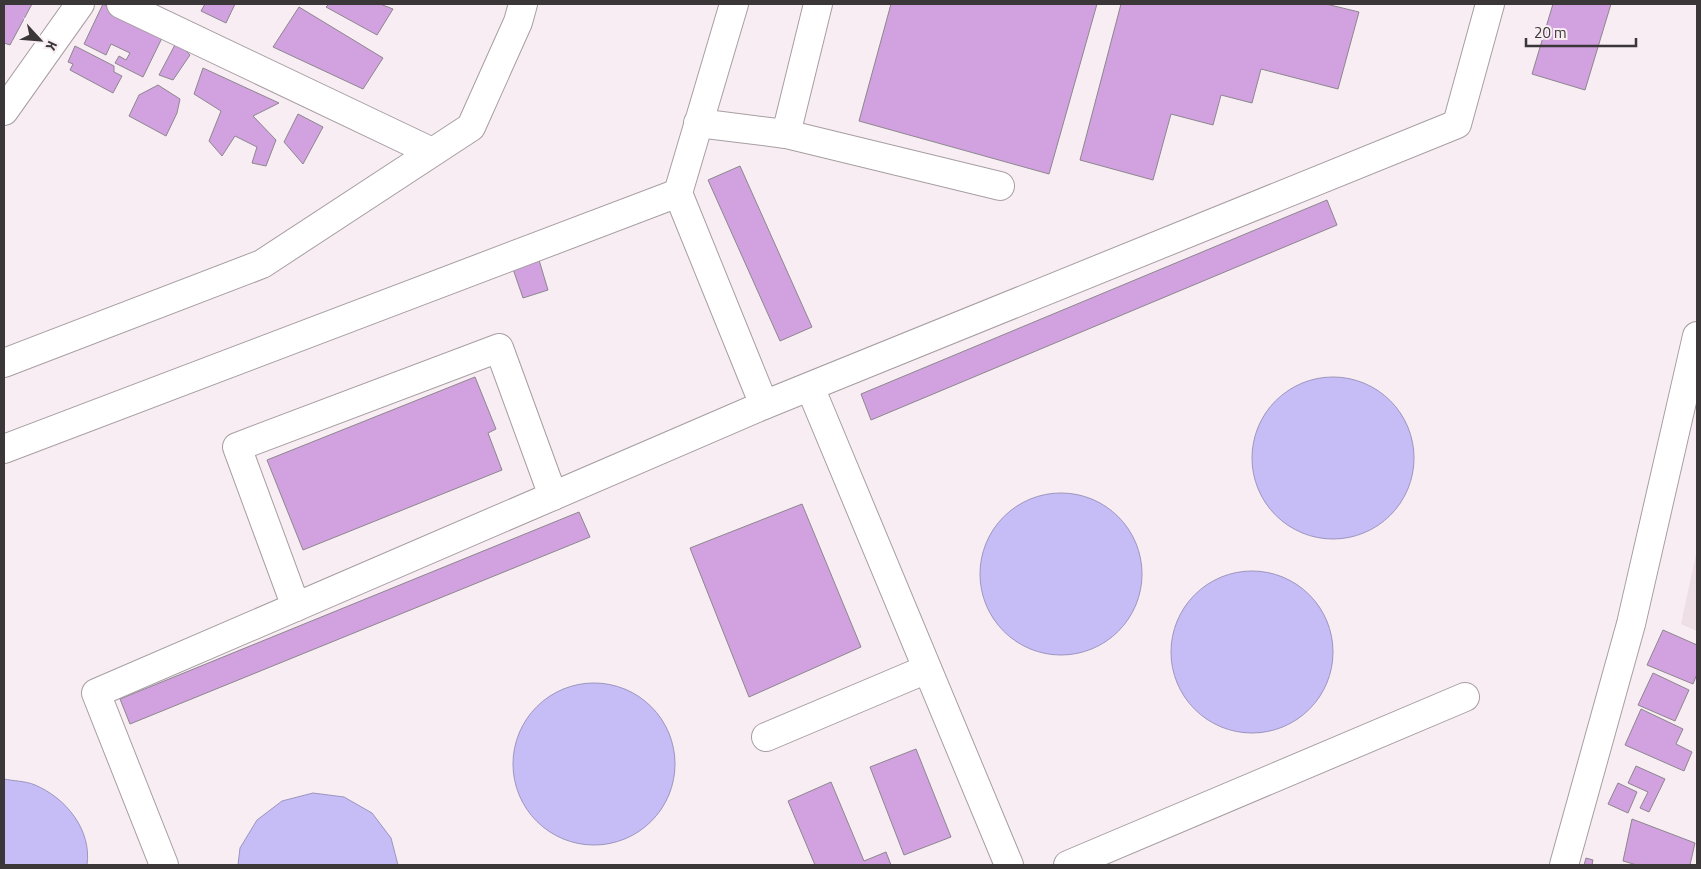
<svg xmlns="http://www.w3.org/2000/svg" width="1701" height="869" viewBox="0 0 1701 869" font-family="'Titillium Web',sans-serif">
  <rect width="100%" height="100%" fill="#f7edf2"/>
  <path fill="#eedee5" d="M 1697,550 L 1697,631 L 1681,624 Z"/>
  <g fill="#c6bdf7" stroke="#9c95be">
    <circle cx="1333" cy="458" r="81"/>
    <circle cx="1061" cy="574" r="81"/>
    <circle cx="1252" cy="652" r="81"/>
    <circle cx="594" cy="764" r="81"/>
    <path d="M 4,779 C 13,781 26,781 35,785 C 66,798 92,830 87,865 L 4,865 Z"/>
    <path d="M 313,793 L 344,797 L 372,813 L 391,838 L 398,865 L 238,865 L 240,848 L 257,820 L 282,801 Z"/>
  </g>
  <g fill="#d2a1df" stroke="#8c878e">
    <path d="M 4,4 L 32,4 L 10,45 L 4,43 Z"/>
    <path d="M 103,4 L 123,13 L 162,38 L 143,77 L 115,63 L 119,56 L 126,60 L 130,53 L 111,44 L 106,55 L 84,44 Z"/>
    <path d="M 205,4 L 235,4 L 226,23 L 201,11 Z"/>
    <path d="M 329,4 L 380,4 L 393,9 L 377,35 L 326,7 Z"/>
    <path d="M 891,4 L 1097,4 L 1049,174 L 859,121 Z"/>
    <path d="M 1121,4 L 1326,4 L 1359,12 L 1338,89 L 1261,69 L 1252,103 L 1221,95 L 1213,125 L 1171,114 L 1153,180 L 1080,160 Z"/>
    <path d="M 1553,4 L 1611,4 L 1585,90 L 1532,74 Z"/>
    <path d="M 299,7 L 383,58 L 363,89 L 273,47 Z"/>
    <path d="M 177,41 L 190,55 L 173,80 L 159,75 Z"/>
    <path d="M 75,46 L 114,66 L 114,72 L 122,76 L 113,93 L 70,70 L 73,64 L 68,62 Z"/>
    <path d="M 203,68 L 279,103 L 253,116 L 276,140 L 266,166 L 252,163 L 257,147 L 235,136 L 222,156 L 209,141 L 221,111 L 194,94 Z"/>
    <path d="M 158,85 L 180,99 L 177,113 L 166,136 L 129,116 L 139,95 Z"/>
    <path d="M 298,114 L 323,127 L 303,164 L 284,142 Z"/>
    <path d="M 740,166 L 812,327 L 780,341 L 708,180 Z"/>
    <path d="M 1327,200 L 1337,225 L 871,420 L 861,394 Z"/>
    <path d="M 539,260 L 548,290 L 523,298 L 513,269 Z"/>
    <path d="M 475,377 L 496,429 L 488,433 L 502,470 L 303,550 L 267,460 Z"/>
    <path d="M 802,504 L 861,647 L 749,697 L 690,548 Z"/>
    <path d="M 579,512 L 590,537 L 130,724 L 120,699 Z"/>
    <path d="M 1663,630 L 1697,645 L 1697,674 L 1693,684 L 1647,665 Z"/>
    <path d="M 1653,673 L 1689,690 L 1675,721 L 1638,705 Z"/>
    <path d="M 1641,709 L 1683,729 L 1676,744 L 1692,752 L 1684,771 L 1625,745 Z"/>
    <path d="M 916,749 L 951,837 L 904,855 L 870,767 Z"/>
    <path d="M 1636,766 L 1665,779 L 1649,812 L 1640,808 L 1648,792 L 1628,783 Z"/>
    <path d="M 831,782 L 864,861 L 886,852 L 891,865 L 815,865 L 788,801 Z"/>
    <path d="M 1618,783 L 1637,792 L 1628,813 L 1608,804 Z"/>
    <path d="M 1632,819 L 1695,843 L 1690,865 L 1637,865 L 1623,861 Z"/>
    <path d="M 1586,858 L 1593,860 L 1592,865 L 1584,865 Z"/>
  </g>
  <g fill="none" stroke-linecap="round" stroke-linejoin="round">
    <defs>
      <g id="minor">
        <path d="M 121,4 L 432,152"/>
        <path d="M 734,4 L 678,193 L 764,405 L 1457,124 L 1490,4"/>
        <path d="M 4,111 L 80,4"/>
        <path d="M 698,123 L 786,134 L 818,4"/>
        <path d="M 786,134 L 1000,186"/>
        <path d="M 810,387 L 1009,865"/>
        <path d="M 4,449 L 678,193"/>
        <path d="M 296,607 L 237,447 L 499,348 L 553,496"/>
        <path d="M 766,737 L 927,669"/>
        <path d="M 164,865 L 96,693 L 764,405"/>
        <path d="M 1068,865 L 1465,697"/>
        <path d="M 1564,865 L 1631,624 L 1697,336"/>
      </g>
      <path id="major" d="M 4,363 L 262,264 L 471,127 L 518,22 L 523,4"/>
    </defs>
    <use href="#minor" stroke="#a79ea2" stroke-width="30"/>
    <use href="#major" stroke="#a79ea2" stroke-width="30"/>
    <use href="#minor" stroke="#fff" stroke-width="28"/>
    <use href="#major" stroke="#fff" stroke-width="28"/>
  </g>
  <rect width="1701" height="869" fill="none" stroke="#3b3739" stroke-width="10"/>
  <g transform="translate(40 40) rotate(116)" stroke="#f7edf2" stroke-width="4" paint-order="stroke">
  <path d="M0-4L9 19L0 12L-9 19Z" fill="#3b3739"/>
  <text y="-8" font-size="14" font-weight="bold" text-anchor="middle" fill="#3b3739">K</text>
  </g>
  <path d="M1526 38v8h110v-8" fill="none" stroke="#3b3739" stroke-width="2.5"/>
  <text x="1534" y="38" font-size="15" fill="#3b3739" stroke="#f7edf2" stroke-width="4" paint-order="stroke">20 m</text>
</svg>
